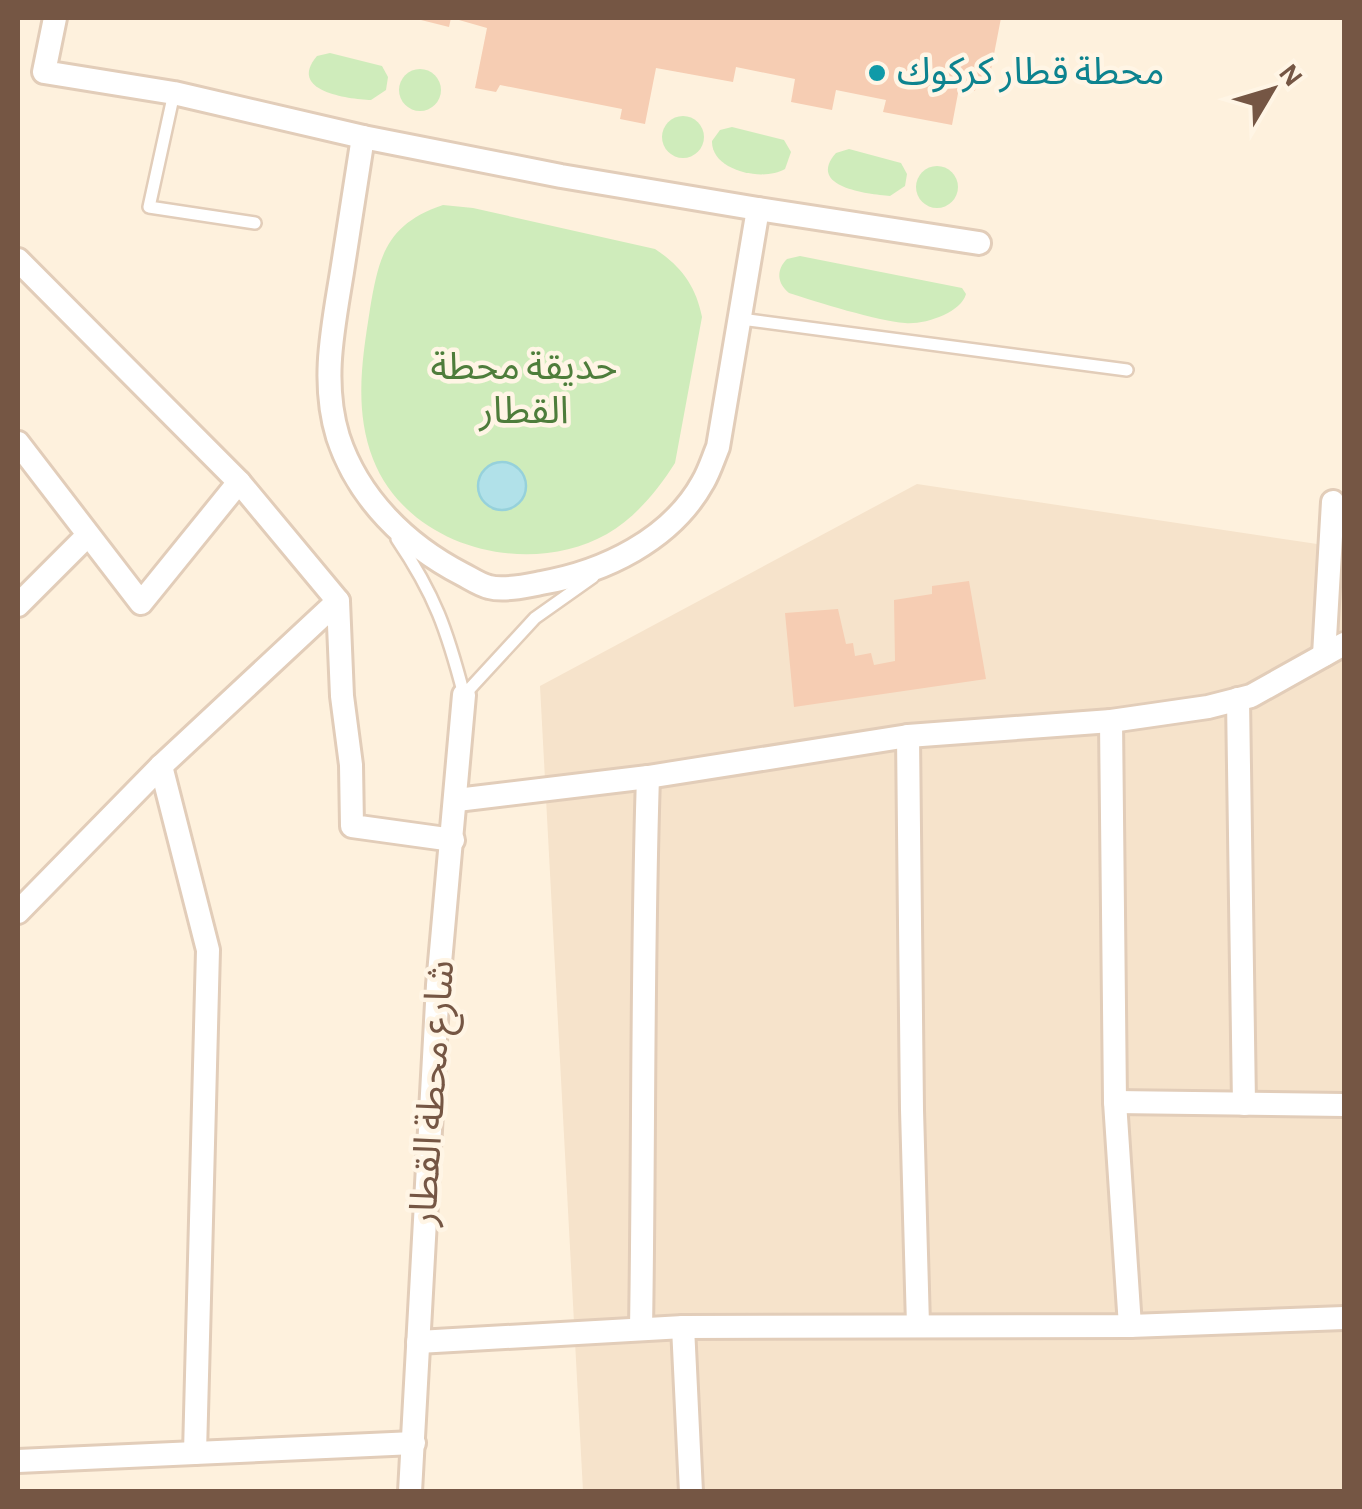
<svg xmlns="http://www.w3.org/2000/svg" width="1362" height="1509" viewBox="0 0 1362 1509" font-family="'Alegreya Sans','Noto Sans Arabic',sans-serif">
  <rect width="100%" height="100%" fill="#fef1dd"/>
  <path fill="#f6e3cb" d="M 917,484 L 1344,548 L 1344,1491 L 583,1491 L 540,686 Z"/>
  <g fill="#cfecbb">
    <path d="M 330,53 L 382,66 L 388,77 L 386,90 L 371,100 C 347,99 287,91 317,56 Z"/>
    <circle cx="420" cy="90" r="21"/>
    <circle cx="683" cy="137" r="21"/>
    <path d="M 732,127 L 784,140 L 791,152 L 785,169 C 763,182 711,171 712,141 L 720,130 Z"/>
    <path d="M 849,149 L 901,163 L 907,174 L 905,186 L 890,196 C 867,194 806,187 836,153 Z"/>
    <circle cx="937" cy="187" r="21"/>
    <path d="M 443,205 L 473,208 L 655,249 C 681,266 696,286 702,317 L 675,463 C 658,490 635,518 607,534 C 527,579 407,547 373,459 C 354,409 362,360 370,309 C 379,255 387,224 443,205 Z"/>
    <path d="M 800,256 L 962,288 L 966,294 C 961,313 924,325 905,323 C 877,321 817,302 789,293 C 777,283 776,270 787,259 Z"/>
  </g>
  <circle fill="#b1e1e9" stroke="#96d1db" stroke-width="2.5" cx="502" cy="486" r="24"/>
  <g fill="#f6cdb3">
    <path d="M 413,18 L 451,18 L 449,27 Z"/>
    <path d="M 452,18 L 1001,18 L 989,80 L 977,78 L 975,91 L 959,88 L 952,125 L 883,112 L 886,100 L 836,90 L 832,110 L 791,102 L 795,79 L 736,67 L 733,82 L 656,68 L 645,124 L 620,119 L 622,109 L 500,85 L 496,92 L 475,88 L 487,28 Z"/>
    <path d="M 969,581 L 986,679 L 794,707 L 785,613 L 838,609 L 846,644 L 853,643 L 855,656 L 871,653 L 874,665 L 895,661 L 894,600 L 932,594 L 932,586 Z"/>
  </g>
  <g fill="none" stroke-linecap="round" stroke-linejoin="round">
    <defs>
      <g id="lane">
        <path d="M 174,93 L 149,207 L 255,223"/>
        <path d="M 741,319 L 1127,370"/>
        <path d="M 397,539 C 435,595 447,630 464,695"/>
        <path d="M 464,695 L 535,618 L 593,577"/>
      </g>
      <g id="street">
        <path d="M 55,18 L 44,72 L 174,93 L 363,137"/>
        <path d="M 363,137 L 561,176 L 758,209 L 718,447 C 713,459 709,472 703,482 C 671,540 604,572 541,583 C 526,586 504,591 489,587 C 480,585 470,578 462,574 C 406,545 358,498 338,437 C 321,382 333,328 342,272 C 349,227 356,182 363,137 Z"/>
        <path d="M 758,209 L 979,243"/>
        <path d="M 18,260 L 239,482 L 338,601 L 342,696 L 351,765 L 352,826 L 453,840"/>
        <path d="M 18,443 L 141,603 L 239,482"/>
        <path d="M 18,605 L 88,535"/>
        <path d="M 1324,655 L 1333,502"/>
        <path d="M 1238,699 L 1244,1104"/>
        <path d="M 1111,721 L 1115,1102 L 1130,1326"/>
        <path d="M 908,736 L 912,1110 L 918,1325"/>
        <path d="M 161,766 L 208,950 L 195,1453"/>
        <path d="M 457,800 L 648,777 L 908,736 L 1111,721 L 1208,707 L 1251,696 L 1344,644"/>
        <path d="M 18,912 L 161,766 L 338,601"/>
        <path d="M 1115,1102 L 1344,1105"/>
        <path d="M 683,1327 L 691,1492"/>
        <path d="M 641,1329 C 644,1145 642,961 648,777"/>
        <path d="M 418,1342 L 683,1327 L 1130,1326 L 1344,1318"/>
        <path d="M 18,1461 L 414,1443"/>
        <path d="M 410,1492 L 438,985 L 464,695"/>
      </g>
    </defs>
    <use href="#lane" stroke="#e2cdb9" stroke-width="16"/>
    <use href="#street" stroke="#e2cdb9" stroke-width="28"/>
    <use href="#lane" stroke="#fff" stroke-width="11"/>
    <use href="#street" stroke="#fff" stroke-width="22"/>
  </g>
  <circle fill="#0f9aa8" stroke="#fff5e5" stroke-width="4" cx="877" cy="73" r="10"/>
  <g text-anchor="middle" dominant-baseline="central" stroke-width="9" stroke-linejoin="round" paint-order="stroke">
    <g font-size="38" fill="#0d838f" stroke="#fff5e5" text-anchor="start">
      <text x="897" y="73">محطة قطار كركوك</text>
    </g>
    <g font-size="38" fill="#4e7d3b" stroke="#fff5e5">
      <text x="524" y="368">حديقة محطة<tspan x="524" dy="44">القطار</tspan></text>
    </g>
    <g font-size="38" fill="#755644" stroke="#fff5e5">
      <text transform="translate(433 1093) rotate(-86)">شارع محطة القطار</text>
    </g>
  </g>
  <rect width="1362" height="1509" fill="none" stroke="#755644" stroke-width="40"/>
  <g transform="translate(1272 90) rotate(52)" stroke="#fff5e5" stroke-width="8" paint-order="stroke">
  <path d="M0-8L18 38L0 25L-18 38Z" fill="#755644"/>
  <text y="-15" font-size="28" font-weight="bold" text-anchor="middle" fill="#755644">N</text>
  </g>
</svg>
